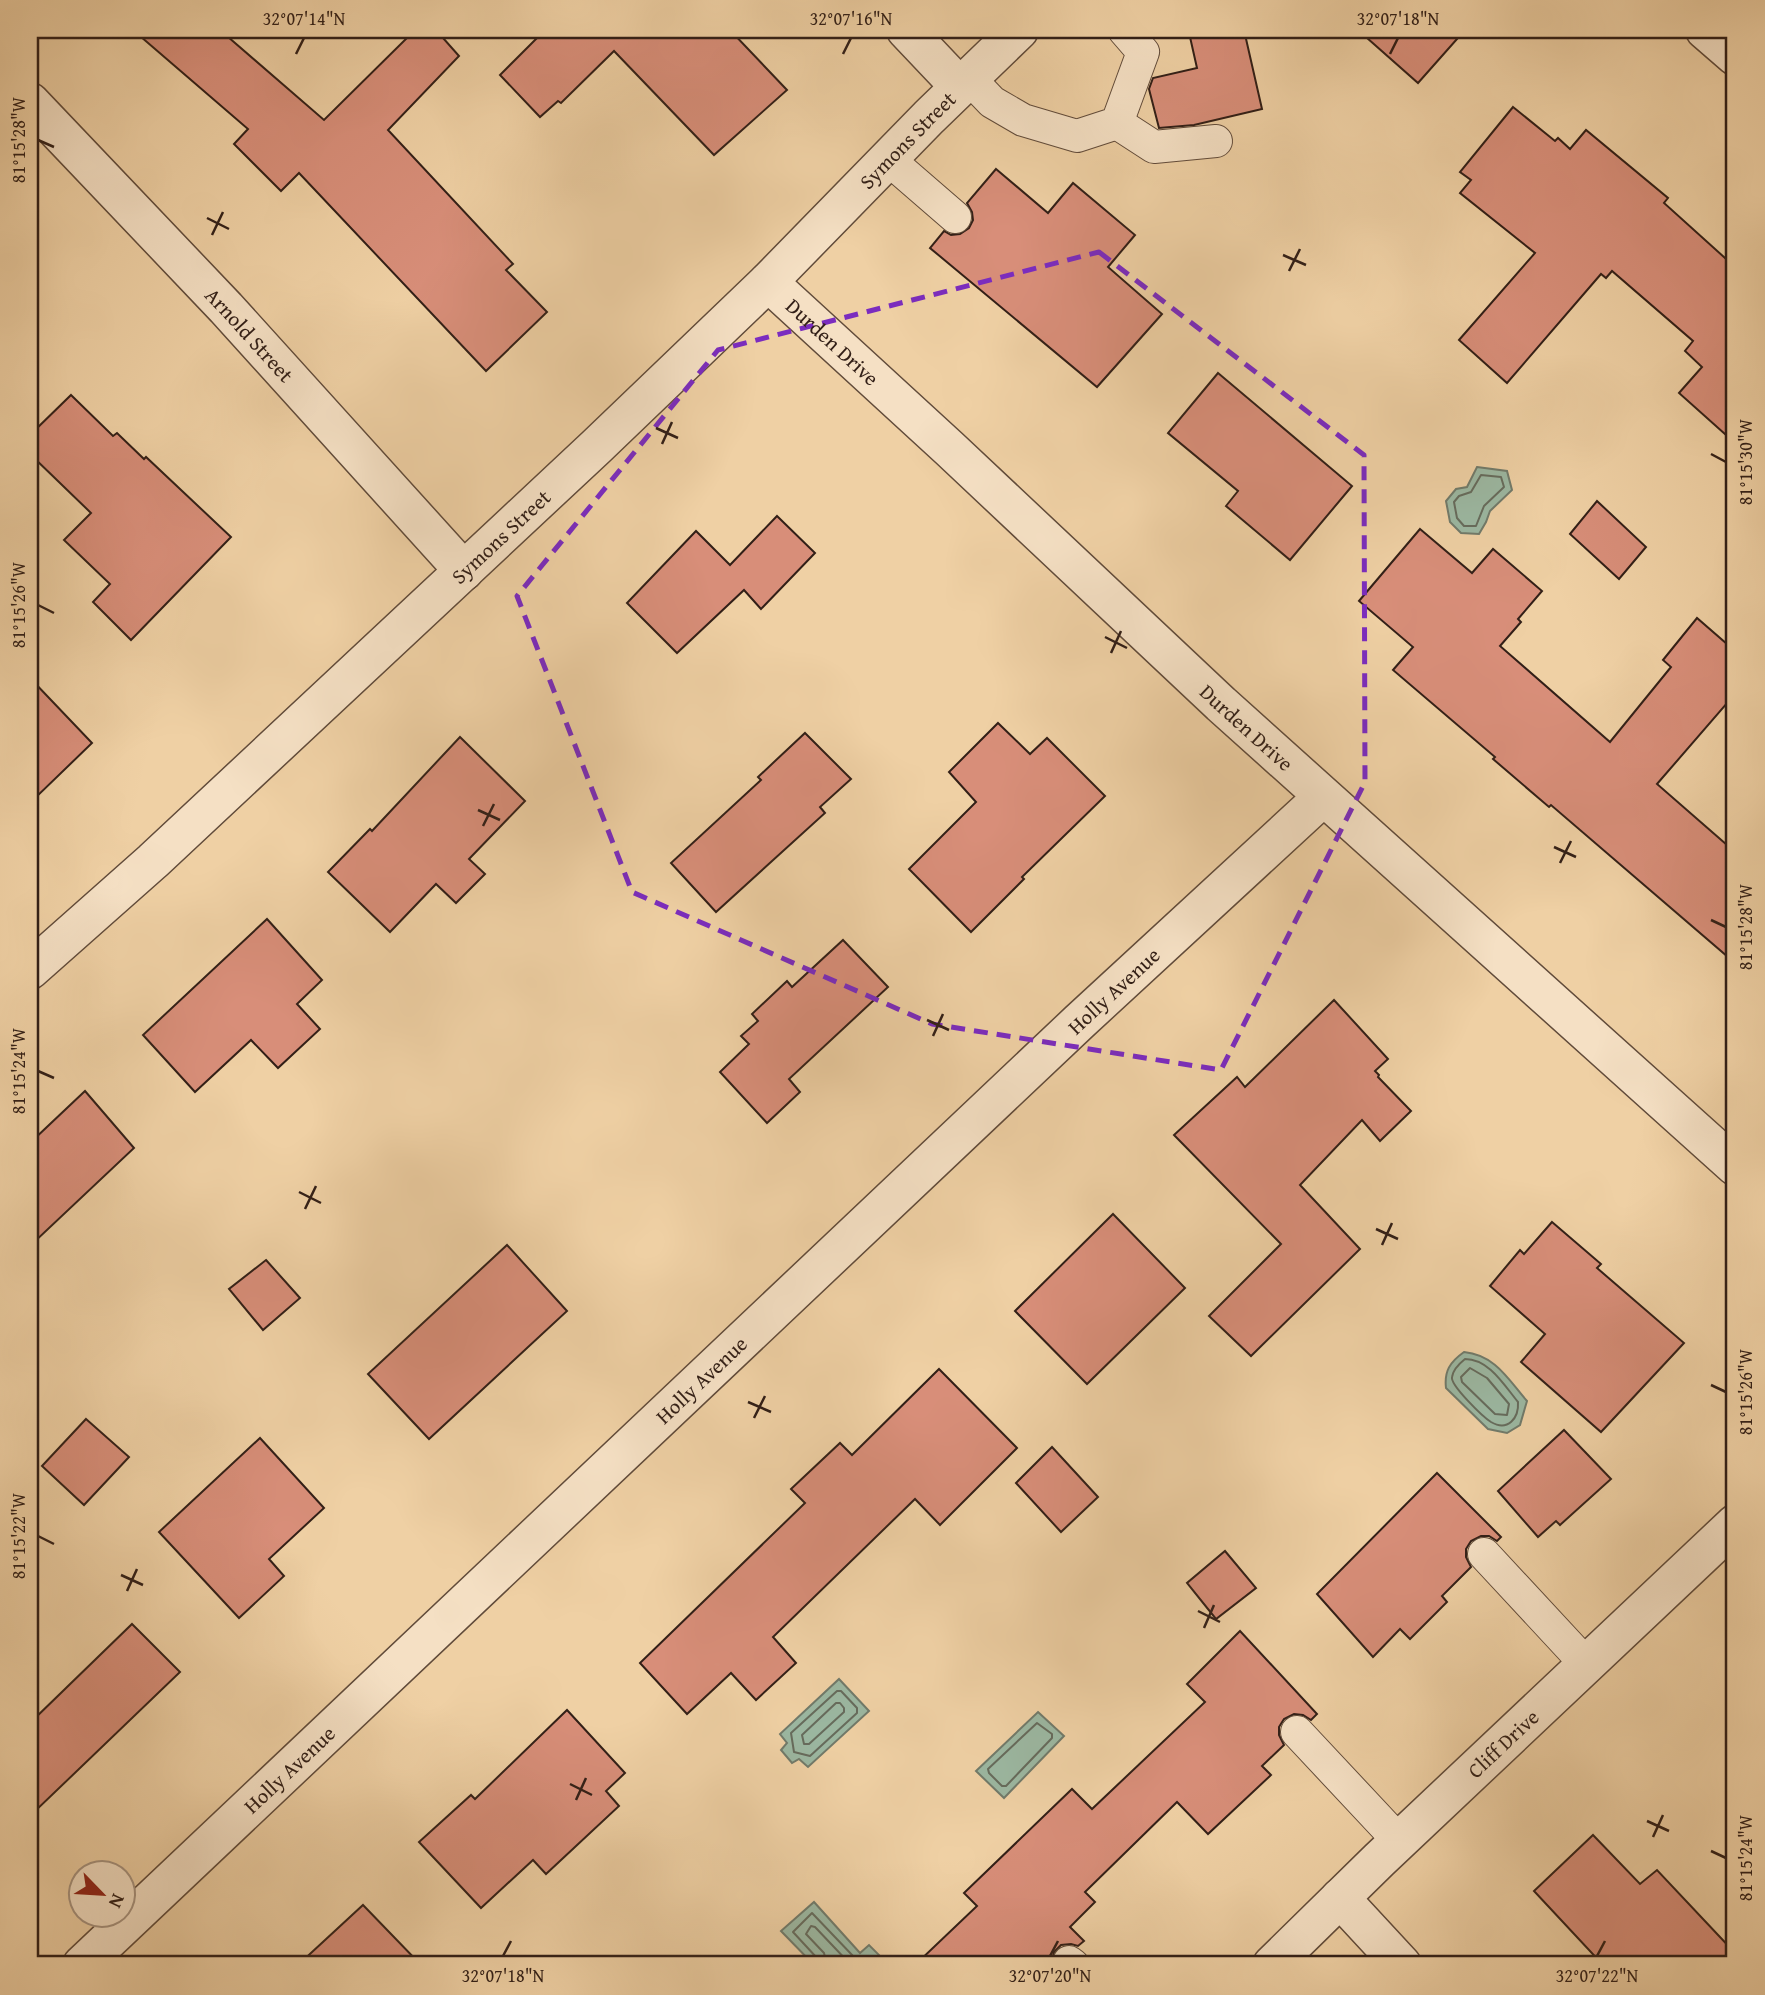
<svg xmlns="http://www.w3.org/2000/svg" width="1765" height="1995" viewBox="0 0 1765 1995" font-family="'Gentium Book Plus',serif">
  <rect width="100%" height="100%" fill="#efd0a4"/>
  <filter id="stains"><feTurbulence type="fractalNoise" baseFrequency=".00286" numOctaves="4"/><feColorMatrix values="0 0 0 0 .2 0 0 0 0 .09 0 0 0 0 .02 0 0 0 .5 -.17"/></filter>
  <radialGradient id="worn" r=".72"><stop offset=".6" stop-color="#630" stop-opacity="0"/><stop offset="1" stop-color="#630" stop-opacity=".3"/></radialGradient>
  <g fill="#9bb7a1" stroke="#717a6a" stroke-width="2">
    <path d="M 1477,467 L 1507,471 L 1512,490 L 1490,511 L 1486,522 L 1479,534 L 1461,533 L 1450,522 L 1446,501 L 1456,489 L 1467,487 Z"/>
    <path d="M 1464,1352 C 1495,1355 1508,1379 1527,1401 L 1520,1425 L 1507,1433 L 1488,1429 L 1446,1388 C 1444,1371 1450,1362 1464,1352 Z"/>
    <path d="M 839,1679 L 869,1711 L 808,1767 L 799,1759 L 792,1763 L 781,1750 L 787,1743 L 780,1734 Z"/>
    <path d="M 1038,1712 L 1064,1736 L 1004,1798 L 976,1771 Z"/>
    <path d="M 814,1902 L 860,1953 L 869,1945 L 880,1956 L 873,1965 L 814,1965 L 781,1931 Z"/>
  </g>
  <g fill="none" stroke-linecap="round" stroke-linejoin="round">
    <g stroke="#666b5c" stroke-width="2">
      <path d="M 1481,475 L 1501,477 L 1504,487 L 1484,506 L 1476,526 L 1464,526 L 1457,518 L 1454,502 L 1459,496 L 1471,492 Z"/>
      <path d="M 1465,1359 C 1489,1359 1504,1385 1518,1402 C 1519,1418 1508,1432 1491,1422 C 1483,1417 1450,1385 1452,1377 C 1453,1370 1460,1363 1465,1359 Z"/>
      <path d="M 1470,1368 L 1487,1378 L 1509,1404 L 1507,1415 L 1495,1414 L 1462,1382 L 1461,1377 Z"/>
      <path d="M 837,1691 L 841,1691 L 857,1708 L 857,1713 L 810,1756 L 794,1752 L 791,1733 Z"/>
      <path d="M 836,1703 L 840,1703 L 844,1708 L 844,1712 L 809,1744 L 804,1744 L 802,1735 Z"/>
      <path d="M 1037,1723 L 1052,1734 L 1052,1738 L 1006,1786 L 1002,1786 L 989,1773 L 988,1769 Z"/>
      <path d="M 818,1965 L 817,1958 L 793,1932 L 812,1913 L 854,1957 L 867,1959 L 868,1965"/>
      <path d="M 827,1965 L 824,1953 L 806,1934 L 811,1926 L 815,1927 L 851,1965"/>
    </g>
  </g>
  <g fill="#d88e79" stroke="#321f17" stroke-width="2">
    <path d="M 133,30 L 220,30 L 324,120 L 415,30 L 436,30 L 459,56 L 388,130 L 513,264 L 506,270 L 547,312 L 486,371 L 299,173 L 281,191 L 234,144 L 248,129 Z"/>
    <path d="M 545,30 L 730,30 L 787,90 L 714,155 L 614,51 L 561,103 L 558,101 L 540,117 L 500,75 Z"/>
    <path d="M 1218,30 L 1244,30 L 1262,109 L 1194,125 L 1159,128 L 1149,89 L 1153,78 L 1197,68 L 1190,37 Z"/>
    <path d="M 1358,30 L 1465,30 L 1418,83 Z"/>
    <path d="M 1513,107 L 1555,141 L 1558,138 L 1570,149 L 1586,130 L 1668,198 L 1664,203 L 1735,267 L 1735,443 L 1679,393 L 1702,367 L 1685,351 L 1693,341 L 1612,271 L 1606,278 L 1601,274 L 1507,383 L 1459,340 L 1535,253 L 1460,193 L 1471,180 L 1460,172 Z"/>
    <path d="M 996,169 L 1048,213 L 1073,183 L 1135,235 L 1108,267 L 1162,314 L 1097,387 L 930,248 L 944,231 L 951,235 L 960,234 L 969,228 L 973,220 L 972,212 L 967,203 Z"/>
    <path d="M 1218,373 L 1352,486 L 1290,560 L 1226,506 L 1238,491 L 1168,433 Z"/>
    <path d="M 71,395 L 113,436 L 117,433 L 144,459 L 146,457 L 231,537 L 131,640 L 93,602 L 110,584 L 64,540 L 91,513 L 30,454 L 30,435 Z"/>
    <path d="M 1597,501 L 1646,547 L 1619,579 L 1570,534 Z"/>
    <path d="M 777,516 L 815,553 L 761,609 L 744,590 L 677,653 L 627,603 L 696,531 L 730,565 Z"/>
    <path d="M 1420,529 L 1472,573 L 1493,549 L 1542,591 L 1518,619 L 1521,622 L 1500,646 L 1610,742 L 1671,667 L 1663,660 L 1697,618 L 1735,651 L 1735,694 L 1657,784 L 1735,852 L 1735,963 L 1551,805 L 1549,807 L 1493,759 L 1495,757 L 1393,670 L 1413,647 L 1359,601 Z"/>
    <path d="M 30,678 L 92,743 L 30,803 Z"/>
    <path d="M 998,723 L 1030,754 L 1047,738 L 1105,796 L 1022,877 L 1024,879 L 971,932 L 909,869 L 976,802 L 949,772 Z"/>
    <path d="M 805,733 L 851,779 L 820,807 L 825,813 L 716,912 L 671,863 L 761,780 L 758,777 Z"/>
    <path d="M 460,737 L 525,801 L 469,859 L 485,874 L 456,903 L 436,884 L 390,932 L 328,872 L 370,829 L 372,831 Z"/>
    <path d="M 267,919 L 322,980 L 297,1004 L 320,1029 L 278,1068 L 251,1040 L 195,1092 L 143,1035 Z"/>
    <path d="M 843,940 L 888,987 L 789,1079 L 800,1092 L 767,1123 L 720,1072 L 749,1044 L 741,1036 L 758,1021 L 752,1014 L 787,981 L 792,987 Z"/>
    <path d="M 1334,1000 L 1388,1059 L 1375,1071 L 1379,1075 L 1378,1077 L 1411,1111 L 1380,1141 L 1362,1120 L 1300,1185 L 1360,1249 L 1251,1356 L 1209,1316 L 1281,1244 L 1174,1135 L 1237,1077 L 1245,1087 Z"/>
    <path d="M 85,1091 L 134,1148 L 30,1246 L 30,1143 Z"/>
    <path d="M 1113,1214 L 1185,1288 L 1087,1384 L 1015,1311 Z"/>
    <path d="M 1552,1222 L 1601,1264 L 1597,1268 L 1684,1343 L 1601,1432 L 1521,1362 L 1545,1334 L 1490,1286 L 1520,1250 L 1524,1254 Z"/>
    <path d="M 507,1245 L 567,1311 L 429,1439 L 368,1374 Z"/>
    <path d="M 266,1260 L 300,1298 L 263,1330 L 229,1289 Z"/>
    <path d="M 939,1369 L 1017,1448 L 940,1525 L 915,1499 L 773,1637 L 796,1663 L 756,1700 L 731,1673 L 687,1714 L 640,1663 L 805,1503 L 791,1489 L 840,1443 L 852,1455 Z"/>
    <path d="M 86,1419 L 129,1457 L 84,1505 L 42,1466 Z"/>
    <path d="M 1564,1430 L 1611,1479 L 1560,1525 L 1556,1521 L 1538,1537 L 1498,1491 Z"/>
    <path d="M 260,1438 L 324,1508 L 269,1559 L 284,1576 L 239,1618 L 159,1532 Z"/>
    <path d="M 1052,1447 L 1098,1497 L 1061,1532 L 1016,1483 Z"/>
    <path d="M 1437,1473 L 1501,1537 L 1497,1541 L 1489,1536 L 1481,1536 L 1471,1541 L 1466,1549 L 1466,1557 L 1471,1567 L 1442,1596 L 1447,1602 L 1410,1639 L 1400,1629 L 1373,1657 L 1317,1594 Z"/>
    <path d="M 1225,1551 L 1256,1588 L 1216,1619 L 1187,1583 Z"/>
    <path d="M 132,1624 L 180,1672 L 30,1816 L 30,1723 Z"/>
    <path d="M 1240,1631 L 1317,1714 L 1311,1720 L 1303,1715 L 1294,1714 L 1284,1719 L 1279,1727 L 1279,1735 L 1284,1745 L 1262,1766 L 1271,1775 L 1208,1834 L 1177,1802 L 1085,1892 L 1095,1902 L 1070,1927 L 1084,1941 L 1078,1946 L 1071,1944 L 1061,1945 L 1054,1952 L 1051,1965 L 915,1965 L 977,1906 L 964,1893 L 1072,1789 L 1092,1809 L 1205,1702 L 1187,1684 Z"/>
    <path d="M 567,1710 L 625,1773 L 606,1791 L 619,1806 L 546,1874 L 533,1860 L 481,1908 L 419,1842 L 471,1795 L 475,1799 Z"/>
    <path d="M 1593,1835 L 1640,1884 L 1657,1870 L 1735,1953 L 1735,1965 L 1603,1965 L 1534,1891 Z"/>
    <path d="M 363,1905 L 421,1965 L 298,1965 Z"/>
  </g>
  <g fill="none" stroke-linecap="round" stroke-linejoin="round">
    <defs>
      <g id="service">
        <path d="M 969,78 L 992,102 L 1023,120 L 1077,136 L 1117,123 L 1143,52 L 1124,30"/>
        <path d="M 1117,123 L 1154,147 L 1216,141"/>
        <path d="M 888,159 L 955,217"/>
        <path d="M 1484,1554 L 1587,1665"/>
        <path d="M 1297,1732 L 1399,1841"/>
        <path d="M 1069,1962 L 1073,1965"/>
      </g>
      <g id="minor">
        <path d="M 906,30 L 960,87"/>
        <path d="M 1705,30 L 1735,56"/>
        <path id="s1" d="M 30,102 L 226,308 L 464,571"/>
        <path id="s2" d="M 768,282 L 950,449 L 1221,704 L 1735,1166"/>
        <path id="s3" d="M 30,970 L 153,861 L 596,447 L 768,282 L 929,117 L 1019,30"/>
        <path d="M 1340,1898 L 1402,1965"/>
        <path id="s4" d="M 82,1965 L 1079,1022 L 1323,797"/>
        <path id="s5" d="M 1272,1965 L 1379,1860 L 1735,1524"/>
      </g>
    </defs>
    <use href="#service" stroke="#614b3a" stroke-width="34"/>
    <use href="#minor" stroke="#614b3a" stroke-width="41"/>
    <use href="#service" stroke="#f5e0c4" stroke-width="32"/>
    <use href="#minor" stroke="#f5e0c4" stroke-width="38"/>
  </g>
  <path fill="none" stroke="#7b2cbf" stroke-width="5" stroke-dasharray="14 9" stroke-linejoin="round" d="M 1099,252 L 1364,455 L 1365,782 L 1221,1070 L 932,1024 L 632,892 L 517,596 L 718,350 Z"/>
  <path fill="none" stroke="#321f17" stroke-width="2.5" d="M 296,54 L 304,38M 843,54 L 851,38M 1390,54 L 1398,38M 38,140 L 54,147M 207,218 L 229,229M 212,235 L 223,212M 1283,255 L 1306,265M 1289,271 L 1300,249M 656,428 L 678,438M 662,444 L 672,422M 1711,454 L 1726,462M 38,605 L 54,613M 1105,637 L 1127,648M 1111,653 L 1121,631M 478,810 L 500,820M 483,826 L 494,804M 1554,847 L 1576,857M 1560,863 L 1571,841M 1711,920 L 1726,927M 927,1020 L 949,1030M 933,1036 L 943,1014M 38,1071 L 54,1078M 299,1192 L 321,1203M 305,1209 L 316,1186M 1376,1229 L 1398,1239M 1382,1245 L 1392,1223M 1711,1385 L 1726,1392M 748,1402 L 771,1412M 754,1418 L 765,1396M 38,1536 L 54,1544M 121,1575 L 143,1585M 127,1591 L 137,1569M 1198,1611 L 1220,1622M 1204,1628 L 1214,1605M 570,1784 L 592,1795M 576,1800 L 586,1778M 1647,1821 L 1669,1831M 1653,1837 L 1663,1815M 1711,1851 L 1726,1858M 503,1956 L 511,1941M 1050,1956 L 1058,1941M 1597,1956 L 1605,1941"/>
  <g text-anchor="middle" dominant-baseline="central" stroke-width="5" stroke-linejoin="round" paint-order="stroke">
    <g font-size="21" fill="#321f17" stroke="#f5e0c4">
      <text stroke="none"><textPath href="#s3" startOffset="1208">Symons Street</textPath></text>
      <text stroke="none"><textPath href="#s1" startOffset="320">Arnold Street</textPath></text>
      <text stroke="none"><textPath href="#s2" startOffset="88">Durden Drive</textPath></text>
      <text stroke="none"><textPath href="#s3" startOffset="640">Symons Street</textPath></text>
      <text stroke="none"><textPath href="#s2" startOffset="654">Durden Drive</textPath></text>
      <text stroke="none"><textPath href="#s4" startOffset="1419">Holly Avenue</textPath></text>
      <text stroke="none"><textPath href="#s4" startOffset="852">Holly Avenue</textPath></text>
      <text stroke="none"><textPath href="#s5" startOffset="320">Cliff Drive</textPath></text>
      <text stroke="none"><textPath href="#s4" startOffset="285">Holly Avenue</textPath></text>
    </g>
  </g>
  <rect width="1765" height="1995" fill="none" stroke="#efd0a4" stroke-width="77"/>
  <g transform="translate(102 1894) rotate(115)"><circle r="33" fill="#f5e0c4" stroke="#a7937f" stroke-width="2"/>
  <path d="M0-5L12 26L0 18L-12 26Z" fill="#8f2418"/>
  <text y="-10" font-size="19" font-weight="bold" text-anchor="middle" fill="#321f17">N</text>
  </g>
  <rect x="38" y="38" width="1688" height="1918" fill="none" stroke="#321f17" stroke-width="2.5"/>
  <g font-size="18" text-anchor="middle" fill="#321f17">
    <text x="304" y="25">32°07'14"N</text>
    <text x="851" y="25">32°07'16"N</text>
    <text x="1398" y="25">32°07'18"N</text>
    <text transform="translate(19 140) rotate(-90)" y="6">81°15'28"W</text>
    <text transform="translate(1746 462) rotate(-90)" y="6">81°15'30"W</text>
    <text transform="translate(19 605) rotate(-90)" y="6">81°15'26"W</text>
    <text transform="translate(1746 927) rotate(-90)" y="6">81°15'28"W</text>
    <text transform="translate(19 1071) rotate(-90)" y="6">81°15'24"W</text>
    <text transform="translate(1746 1392) rotate(-90)" y="6">81°15'26"W</text>
    <text transform="translate(19 1536) rotate(-90)" y="6">81°15'22"W</text>
    <text transform="translate(1746 1858) rotate(-90)" y="6">81°15'24"W</text>
    <text x="503" y="1982">32°07'18"N</text>
    <text x="1050" y="1982">32°07'20"N</text>
    <text x="1597" y="1982">32°07'22"N</text>
  </g>
  <rect width="100%" height="100%" filter="url(#stains)"/>
  <rect width="100%" height="100%" fill="url(#worn)"/>
</svg>
